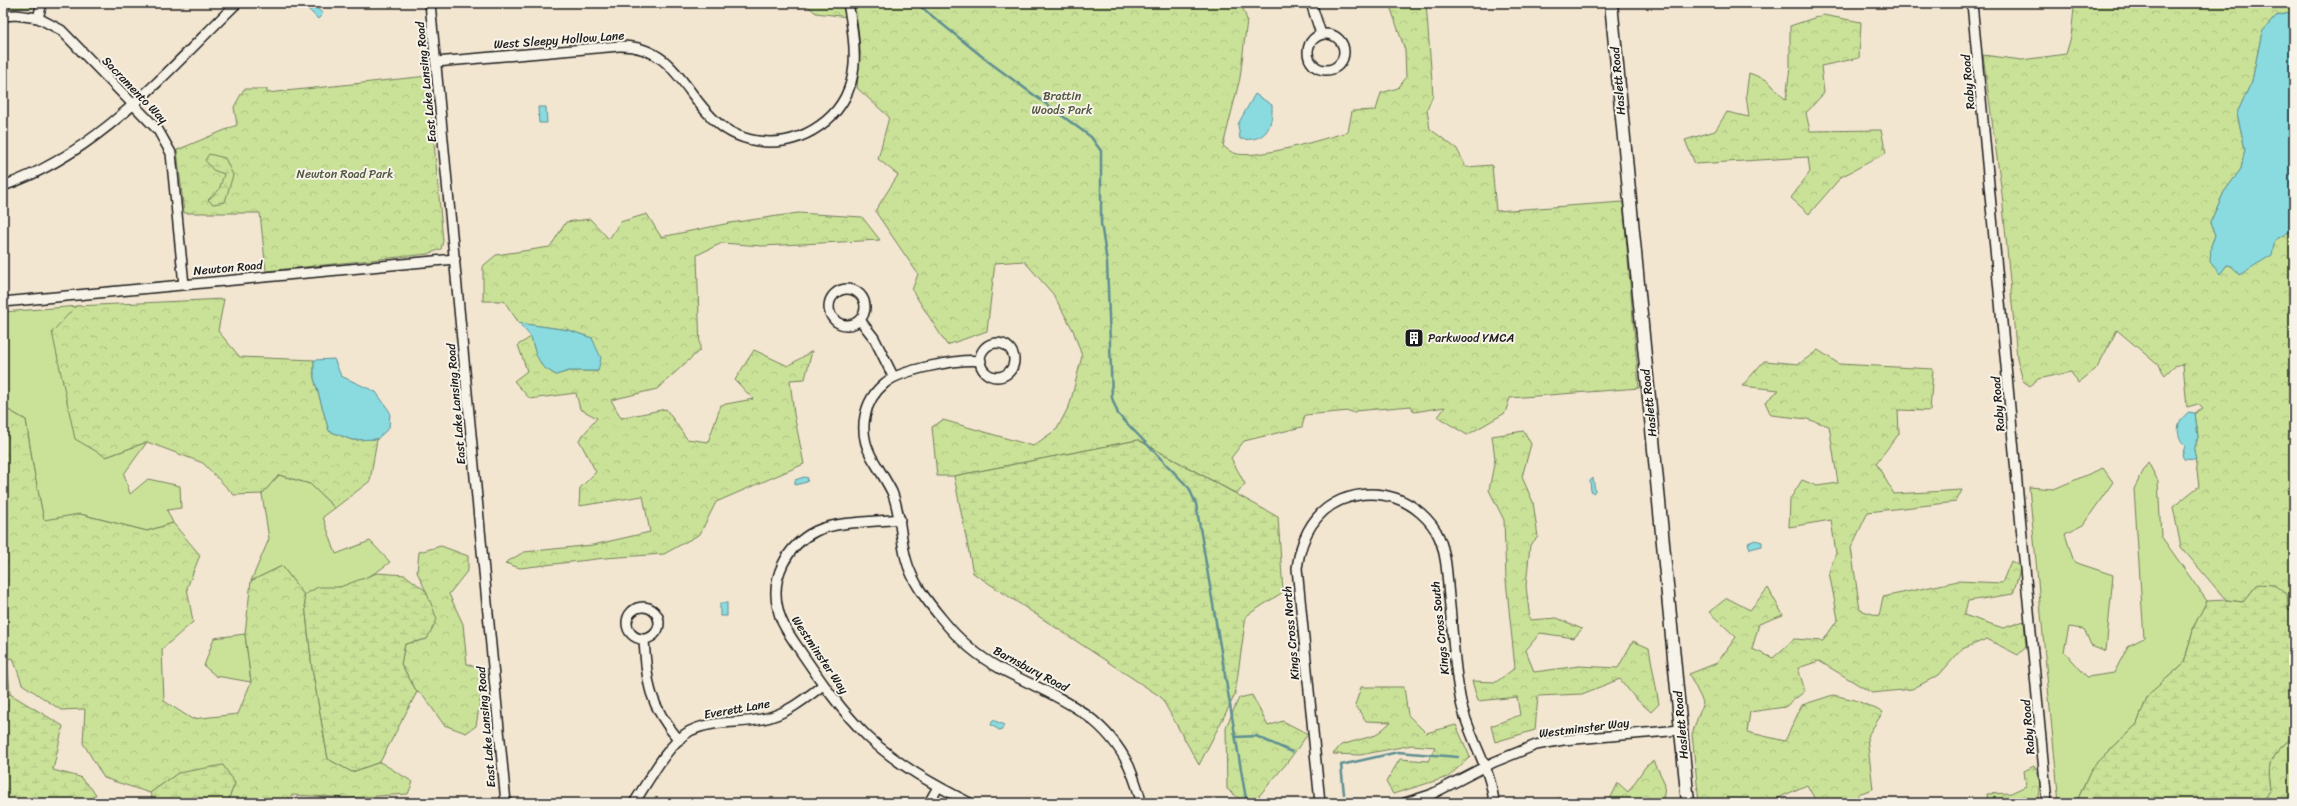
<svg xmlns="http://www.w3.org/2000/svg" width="2297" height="806" viewBox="0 0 2297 806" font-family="Sriracha,sans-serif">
  <defs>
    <pattern id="forest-crowns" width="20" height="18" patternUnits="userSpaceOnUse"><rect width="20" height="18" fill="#cae298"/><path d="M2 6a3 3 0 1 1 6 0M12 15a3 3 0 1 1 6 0" fill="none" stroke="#adc182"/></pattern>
    <pattern id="wetland-marsh" width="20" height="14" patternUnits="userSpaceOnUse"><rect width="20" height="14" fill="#cae298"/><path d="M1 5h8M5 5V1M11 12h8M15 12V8" fill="none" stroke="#adc182"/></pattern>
  </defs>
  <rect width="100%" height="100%" fill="#f3e6d1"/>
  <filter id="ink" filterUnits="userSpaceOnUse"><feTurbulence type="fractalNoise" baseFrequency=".025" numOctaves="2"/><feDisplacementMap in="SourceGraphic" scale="8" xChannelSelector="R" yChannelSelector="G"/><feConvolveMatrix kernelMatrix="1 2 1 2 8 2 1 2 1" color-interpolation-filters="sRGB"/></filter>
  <g filter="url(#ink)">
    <g fill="#cae298" stroke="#737f5a">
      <path d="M 79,306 L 106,457 L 147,442 L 124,474 L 130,494 L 148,479 L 180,486 L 181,508 L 167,510 L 173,523 L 147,531 L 80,514 L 44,521 L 33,466 L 26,420 L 3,407 L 3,312 Z"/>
      <path d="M 2148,462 L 2158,481 L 2161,536 L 2207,601 L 2194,626 L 2184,663 L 2148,695 L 2137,724 L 2092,768 L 2076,803 L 2059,803 L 2029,487 L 2054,489 L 2103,468 L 2113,482 L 2083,525 L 2065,534 L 2074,562 L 2113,575 L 2106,651 L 2091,645 L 2084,629 L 2069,627 L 2064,651 L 2087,677 L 2114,673 L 2128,646 L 2144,638 L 2134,489 Z"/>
      <path d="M 279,475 L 310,484 L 335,508 L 323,517 L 336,554 L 370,541 L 390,562 C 376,574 358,583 340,587 C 322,590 323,584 304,595 L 282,566 L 251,581 L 269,539 L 262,494 Z"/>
      <path d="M 245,634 L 251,682 L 216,676 L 204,666 L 214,638 Z"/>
    </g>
    <g fill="url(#forest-crowns)" stroke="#737f5a">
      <path d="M 3,3 L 35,3 L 32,8 L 3,8 Z"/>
      <path d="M 804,3 L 1241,3 L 1247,20 L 1240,78 L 1223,146 C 1226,148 1230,152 1234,153 C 1254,161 1325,138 1348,132 L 1352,111 L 1376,110 L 1381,93 L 1398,88 L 1406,78 L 1405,50 L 1389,3 L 1426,3 L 1433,95 L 1427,110 L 1430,129 L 1457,149 L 1466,167 L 1492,165 L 1496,211 L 1623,202 L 1639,388 L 1510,398 L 1505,413 L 1467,435 L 1438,417 L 1445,407 L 1414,412 L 1411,406 L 1355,411 L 1354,413 L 1349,411 L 1305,415 L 1302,427 L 1244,441 L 1231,458 L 1245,484 L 1237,494 L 1138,440 L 954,476 L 937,476 L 932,427 L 943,420 L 1033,446 L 1057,429 L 1070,404 L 1082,356 L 1073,330 L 1053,294 L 1024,261 L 995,263 L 987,331 L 947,345 L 912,290 L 918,274 L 875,211 L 898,175 L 878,159 L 889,117 L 857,88 L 860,53 L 856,18 L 816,13 Z"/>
      <path d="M 2065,3 L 2294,3 L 2294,12 L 2276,16 L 2262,32 L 2252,81 L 2237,113 L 2245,149 L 2241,169 L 2224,192 L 2210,223 L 2215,235 L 2211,246 L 2220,274 L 2227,265 L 2232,266 L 2239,275 L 2275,240 L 2294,229 L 2294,611 L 2288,609 L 2258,584 L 2243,602 L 2226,600 L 2181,547 L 2173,507 L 2199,486 L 2194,450 L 2198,437 L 2195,413 L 2203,409 L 2198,404 L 2187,407 L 2183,364 L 2174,366 L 2165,375 L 2158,365 L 2117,330 L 2097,368 L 2078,383 L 2071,372 L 2038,379 L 2030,386 L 2023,381 L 2017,358 L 2002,194 L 1983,55 L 2022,60 L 2066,54 L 2071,37 L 2074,8 L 2064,6 Z"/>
      <path d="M 1823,15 L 1861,22 L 1859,58 L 1821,66 L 1824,93 L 1806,113 L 1810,131 L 1881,130 L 1886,153 L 1841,177 L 1809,214 L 1791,198 L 1810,172 L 1808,157 L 1695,164 L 1685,140 L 1715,131 L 1727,112 L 1749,117 L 1746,95 L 1749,73 L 1767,80 L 1786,100 L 1790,66 L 1790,26 Z"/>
      <path d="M 428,76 L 443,241 L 441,249 L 428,254 L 266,271 L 260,213 L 184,213 L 177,150 L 237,125 L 234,107 L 244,89 L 267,89 L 267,93 Z"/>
      <path d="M 798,213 L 862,217 L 880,240 L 762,246 L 722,243 L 697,255 L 700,350 L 657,389 L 611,400 L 621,418 L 666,409 L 687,439 L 708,442 L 721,405 L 753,399 L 735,380 L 754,350 L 788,366 L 812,351 L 805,379 L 790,380 L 794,414 L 804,464 L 716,502 L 700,534 L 664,554 L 605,558 L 520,568 L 505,563 L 524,552 L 593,545 L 650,532 L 643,496 L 579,506 L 580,488 L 596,472 L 579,440 L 597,418 L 580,409 L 576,393 L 530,399 L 514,381 L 527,371 L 518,345 L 531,337 C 536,356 538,364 556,375 L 569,371 L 598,371 L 592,338 L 568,330 L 519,323 L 504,301 L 483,301 L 483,266 L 496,255 L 550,247 L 566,222 L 590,219 L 609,239 L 620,222 L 647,214 L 661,237 L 730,223 Z"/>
      <path d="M 224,299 L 218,331 L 240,357 L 314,360 L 314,378 L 329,431 L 352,440 L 377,439 L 370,481 L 335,508 L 310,484 L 279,475 L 262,494 L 234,495 L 203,463 L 147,442 L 106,457 L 75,439 L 52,332 L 76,306 Z"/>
      <path d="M 1818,350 L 1839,364 L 1933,369 L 1930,411 L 1898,410 L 1899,434 L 1876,463 L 1894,494 L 1962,490 L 1956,502 L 1868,512 L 1851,548 L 1860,610 L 1879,616 L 1883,597 L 1958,581 L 2002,583 L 2011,561 L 2021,567 L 2013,594 L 1968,601 L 1964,615 L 2003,628 L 2024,621 L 2026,647 L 2018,655 L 1987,639 L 1962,649 L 1939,675 L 1912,689 L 1872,693 L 1819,661 L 1798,668 L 1805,691 L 1785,707 L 1750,712 L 1747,732 L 1785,741 L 1802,705 L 1833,695 L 1855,700 L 1883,712 L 1867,737 L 1873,789 L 1858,794 L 1858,803 L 1817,803 L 1807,785 L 1778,798 L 1779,803 L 1699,803 L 1692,734 L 1703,702 L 1689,674 L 1717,663 L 1736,637 L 1709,612 L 1727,598 L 1750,610 L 1768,588 L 1783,615 L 1759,624 L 1752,649 L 1773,658 L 1794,639 L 1823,641 L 1838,619 L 1829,572 L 1836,553 L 1831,520 L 1789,527 L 1790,499 L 1802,480 L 1817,486 L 1838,483 L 1829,426 L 1807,419 L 1771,415 L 1765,402 L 1779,390 L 1742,386 L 1764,361 L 1799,364 Z"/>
      <path d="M 3,407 L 26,420 L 33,466 L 44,520 L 80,514 L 147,531 L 173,523 L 200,555 L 187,588 L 193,622 L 162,649 L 164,701 L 192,719 L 238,714 L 251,682 L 245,634 L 251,581 L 282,566 L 304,595 L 312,668 L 328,759 L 352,772 L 380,762 L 413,782 L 408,794 L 349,798 L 292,795 L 286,803 L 227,803 L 235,783 L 178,773 L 150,793 L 104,778 L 83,743 L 85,709 L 61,710 L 22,684 L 13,658 L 7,659 L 20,803 L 3,803 Z"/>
      <path d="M 1524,431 L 1531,444 L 1522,477 L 1533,502 L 1538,537 L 1530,545 L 1526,586 L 1530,620 L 1557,618 L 1582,629 L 1574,638 L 1540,633 L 1526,650 L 1534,672 L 1579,666 L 1618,668 L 1633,641 L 1649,648 L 1659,704 L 1651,712 L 1635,698 L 1620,679 L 1582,694 L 1538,696 L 1535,730 L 1495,742 L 1491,726 L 1520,715 L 1517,697 L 1478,701 L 1472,681 L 1496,682 L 1515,668 L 1506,580 L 1504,520 L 1489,490 L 1495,459 L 1492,436 Z"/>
      <path d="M 441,546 L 468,556 L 468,570 L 449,594 L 463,624 L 467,664 L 485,671 L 476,726 L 466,733 L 444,725 L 423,695 L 417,692 L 401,664 L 405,644 L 427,639 L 426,591 L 417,572 L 419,552 Z"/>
      <path d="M 1361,687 L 1404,687 L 1408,715 L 1426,733 L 1456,725 L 1470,757 L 1448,777 L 1393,794 L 1386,782 L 1400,759 L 1428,761 L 1435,747 L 1412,745 L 1360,755 L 1333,754 L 1341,745 L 1376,735 L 1391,722 L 1366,721 L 1355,705 Z"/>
      <path d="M 1252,695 L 1268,726 L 1283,721 L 1308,734 L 1286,764 L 1253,803 L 1245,803 L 1227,789 L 1226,727 L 1239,698 Z"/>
      <path d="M 2290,739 L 2294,739 L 2294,803 L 2259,803 L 2271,790 C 2267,762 2269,758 2290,739 Z"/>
      <path d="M 1654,761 L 1665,784 L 1663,803 L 1608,803 L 1618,783 L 1628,792 L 1646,766 Z"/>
      <path d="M 2034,766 L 2041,778 L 2037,803 L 1988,803 L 1987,794 L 2011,793 L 2026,786 L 2024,771 Z"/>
      <path d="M 1558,798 L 1590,802 L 1591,803 L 1551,803 Z"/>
    </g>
    <g fill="url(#wetland-marsh)" stroke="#737f5a">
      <path d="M 209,154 L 225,158 L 233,175 L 225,202 L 213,204 L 208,200 L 219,190 L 224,174 L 213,170 L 205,160 Z"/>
      <path d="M 1138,440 L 1278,517 L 1283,592 L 1246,616 L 1235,695 L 1199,765 L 1161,697 L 973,573 L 954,476 Z"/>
      <path d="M 377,573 L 405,575 L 426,591 L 437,619 L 427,639 L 405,644 L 401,664 L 417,692 L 380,762 L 352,772 L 328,759 L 312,668 L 304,595 L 318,587 L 340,587 Z"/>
      <path d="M 2258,584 L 2275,585 L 2287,594 L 2288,609 L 2294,611 L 2294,739 L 2290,739 C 2269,758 2267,762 2271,790 L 2259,803 L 2076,803 L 2092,768 L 2137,724 L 2148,695 L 2184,663 L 2194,626 L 2207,601 L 2226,600 L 2243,602 Z"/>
      <path d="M 10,694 L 63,726 L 53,770 L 80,777 L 96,794 L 90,803 L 3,803 L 3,696 Z"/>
      <path d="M 223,765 L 235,783 L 227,803 L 154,803 L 150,793 L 178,773 Z"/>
    </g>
    <g fill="#8adbe0" stroke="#5e8f92">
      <path d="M 313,4 L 323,14 L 318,19 L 308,9 Z"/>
      <path d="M 2294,12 L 2294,229 L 2275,240 L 2272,255 L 2239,275 L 2232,266 L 2227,265 L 2220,274 L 2210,262 L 2211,246 L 2215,235 L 2210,223 L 2224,192 L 2241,169 L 2245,149 L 2237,113 L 2252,81 L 2262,32 L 2276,16 Z"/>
      <path d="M 1255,94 L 1272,105 C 1273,129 1265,142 1240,139 L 1238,124 Z"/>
      <path d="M 538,107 L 546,107 L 547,123 L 539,123 Z"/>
      <path d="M 519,323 L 568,330 L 592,338 L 601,358 L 598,371 L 569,371 L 556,375 L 543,367 L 536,355 L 531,337 Z"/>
      <path d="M 334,359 L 341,376 L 376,392 L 390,412 L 389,428 L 377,439 L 352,440 L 329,431 L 314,378 L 314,360 Z"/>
      <path d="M 2189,412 L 2195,413 L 2198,437 L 2194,450 L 2196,460 L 2184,459 L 2182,455 L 2185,446 C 2175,435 2176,421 2189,412 Z"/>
      <path d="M 804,477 L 808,478 L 807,482 L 795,485 L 795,480 Z"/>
      <path d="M 1593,478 L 1595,491 L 1593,493 L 1591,491 L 1590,481 Z"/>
      <path d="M 1755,540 L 1762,542 L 1762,546 L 1750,549 L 1748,543 Z"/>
      <rect x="720" y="603" width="7" height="13"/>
      <path d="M 993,720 L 1004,725 L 1001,731 L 991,725 Z"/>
    </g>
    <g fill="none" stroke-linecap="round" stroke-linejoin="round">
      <g stroke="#5e8f92" stroke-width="2.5">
        <path d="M 916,3 L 989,62 L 1091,137 L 1101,151 L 1101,223 L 1107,262 L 1112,398 L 1118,414 L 1189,488 L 1196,504 L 1246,799"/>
        <path d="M 1236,737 L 1256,736 L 1292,752"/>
        <path d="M 1344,794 L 1341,765 L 1398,752 L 1458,757"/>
      </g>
      <defs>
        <g id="minor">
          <path d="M 430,3 L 506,803"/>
          <path d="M 1311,3 L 1321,34"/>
          <path d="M 1972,3 L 2047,803"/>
          <path d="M 3,16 L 16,15 L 38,18 L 61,30 L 158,130 L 171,153 L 184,285"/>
          <path d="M 38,18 L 42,3"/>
          <circle cx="1326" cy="52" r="18"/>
          <path d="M 436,62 L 619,46 C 696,45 685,140 770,142 C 790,142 810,134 826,121 C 863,90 856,45 848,3"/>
          <path d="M 3,186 C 99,153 166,72 237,3"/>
          <circle cx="847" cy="307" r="18"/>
          <path d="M 3,302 L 455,259"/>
          <path d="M 860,320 L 874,338 L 893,376"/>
          <circle cx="997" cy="360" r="17"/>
          <path d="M 981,361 C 960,358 900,370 885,383 C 863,401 858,431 871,456 C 878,468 886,480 892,492 C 901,514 900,537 906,559 C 912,582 927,601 942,619 C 958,639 979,657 1001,669 C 1052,696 1102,710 1129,766 C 1134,778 1139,790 1141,803"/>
          <path d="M 900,519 C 875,522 838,521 816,531 C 787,545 770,578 778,609 C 781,624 791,637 799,649 C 820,680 841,711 868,737 C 898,765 934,785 970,803"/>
          <circle cx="643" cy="623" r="16"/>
          <path d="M 644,640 C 647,684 649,705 679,740"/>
          <path d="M 634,803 C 648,782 668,743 690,731 C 712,720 739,724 762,719 C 785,715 805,699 823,685"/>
          <path d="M 929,803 L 938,787"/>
          <path d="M 1320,803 L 1297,568 C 1301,539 1313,512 1341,500 C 1358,493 1377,492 1395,498 C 1413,504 1431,519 1439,537 C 1447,556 1447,577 1449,597 C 1453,632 1454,668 1461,702 C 1468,737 1491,767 1494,803"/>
          <path d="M 1405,803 L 1430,795 L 1494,762 L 1536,745 L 1563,740 L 1681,730"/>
        </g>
        <path id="major" d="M 1611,3 L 1688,803"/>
      </defs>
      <use href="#minor" stroke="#1c1c1c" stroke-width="12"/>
      <use href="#major" stroke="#1c1c1c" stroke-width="15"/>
      <use href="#minor" stroke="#f7f3e8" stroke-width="9"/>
      <use href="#major" stroke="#f7f3e8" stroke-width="12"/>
    </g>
  </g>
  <defs>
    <symbol id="building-square" viewBox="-11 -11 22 22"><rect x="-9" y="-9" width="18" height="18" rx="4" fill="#1c1c1c" stroke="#f7f3e8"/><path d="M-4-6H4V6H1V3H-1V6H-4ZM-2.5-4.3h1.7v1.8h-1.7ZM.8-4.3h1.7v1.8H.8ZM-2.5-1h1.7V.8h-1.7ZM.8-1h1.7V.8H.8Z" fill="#fff"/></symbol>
  </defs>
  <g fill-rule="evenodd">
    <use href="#building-square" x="1403" y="327" width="22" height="22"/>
  </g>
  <g text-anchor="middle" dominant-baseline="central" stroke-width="4" stroke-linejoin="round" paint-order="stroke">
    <g font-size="12" fill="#1c1c1c" stroke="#f7f3e8">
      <text transform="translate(559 40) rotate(-4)">West Sleepy Hollow Lane</text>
      <text transform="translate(1618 81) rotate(-95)">Haslett Road</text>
      <text transform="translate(426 82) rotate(-96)">East Lake Lansing Road</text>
      <text transform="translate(1968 82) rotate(-95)">Raby Road</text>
      <text transform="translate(135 90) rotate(46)">Sacramento Way</text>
      <text transform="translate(228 268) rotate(-5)">Newton Road</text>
      <text transform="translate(1649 403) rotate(-96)">Haslett Road</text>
      <text transform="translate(456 404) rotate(-95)">East Lake Lansing Road</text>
      <text transform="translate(1998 404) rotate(-95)">Raby Road</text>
      <text transform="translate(1440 628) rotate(-96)">Kings Cross South</text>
      <text transform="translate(1291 633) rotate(-95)">Kings Cross North</text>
      <text transform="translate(820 655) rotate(56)">Westminster Way</text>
      <text transform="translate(1031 669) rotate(28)">Barnsbury Road</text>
      <text transform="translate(737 709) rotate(-10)">Everett Lane</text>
      <text transform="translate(1681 725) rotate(-95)">Haslett Road</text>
      <text transform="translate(486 727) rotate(-95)">East Lake Lansing Road</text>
      <text transform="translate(2028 727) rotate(-95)">Raby Road</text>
      <text transform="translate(1584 728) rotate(-7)">Westminster Way</text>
    </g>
    <g font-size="12" fill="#505741" stroke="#f7f3e8">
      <text x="1062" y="96">Brattin<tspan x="1062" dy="14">Woods Park</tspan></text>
      <text x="345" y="174">Newton Road Park</text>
    </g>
    <g font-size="12" fill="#1c1c1c" stroke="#f7f3e8" text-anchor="start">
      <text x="1428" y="338">Parkwood YMCA</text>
    </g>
  </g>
  <rect width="2297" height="806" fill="none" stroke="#f7f3e8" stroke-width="16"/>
  <rect x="8" y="8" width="2281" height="790" fill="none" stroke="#1c1c1c" stroke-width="1.5" filter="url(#ink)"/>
</svg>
